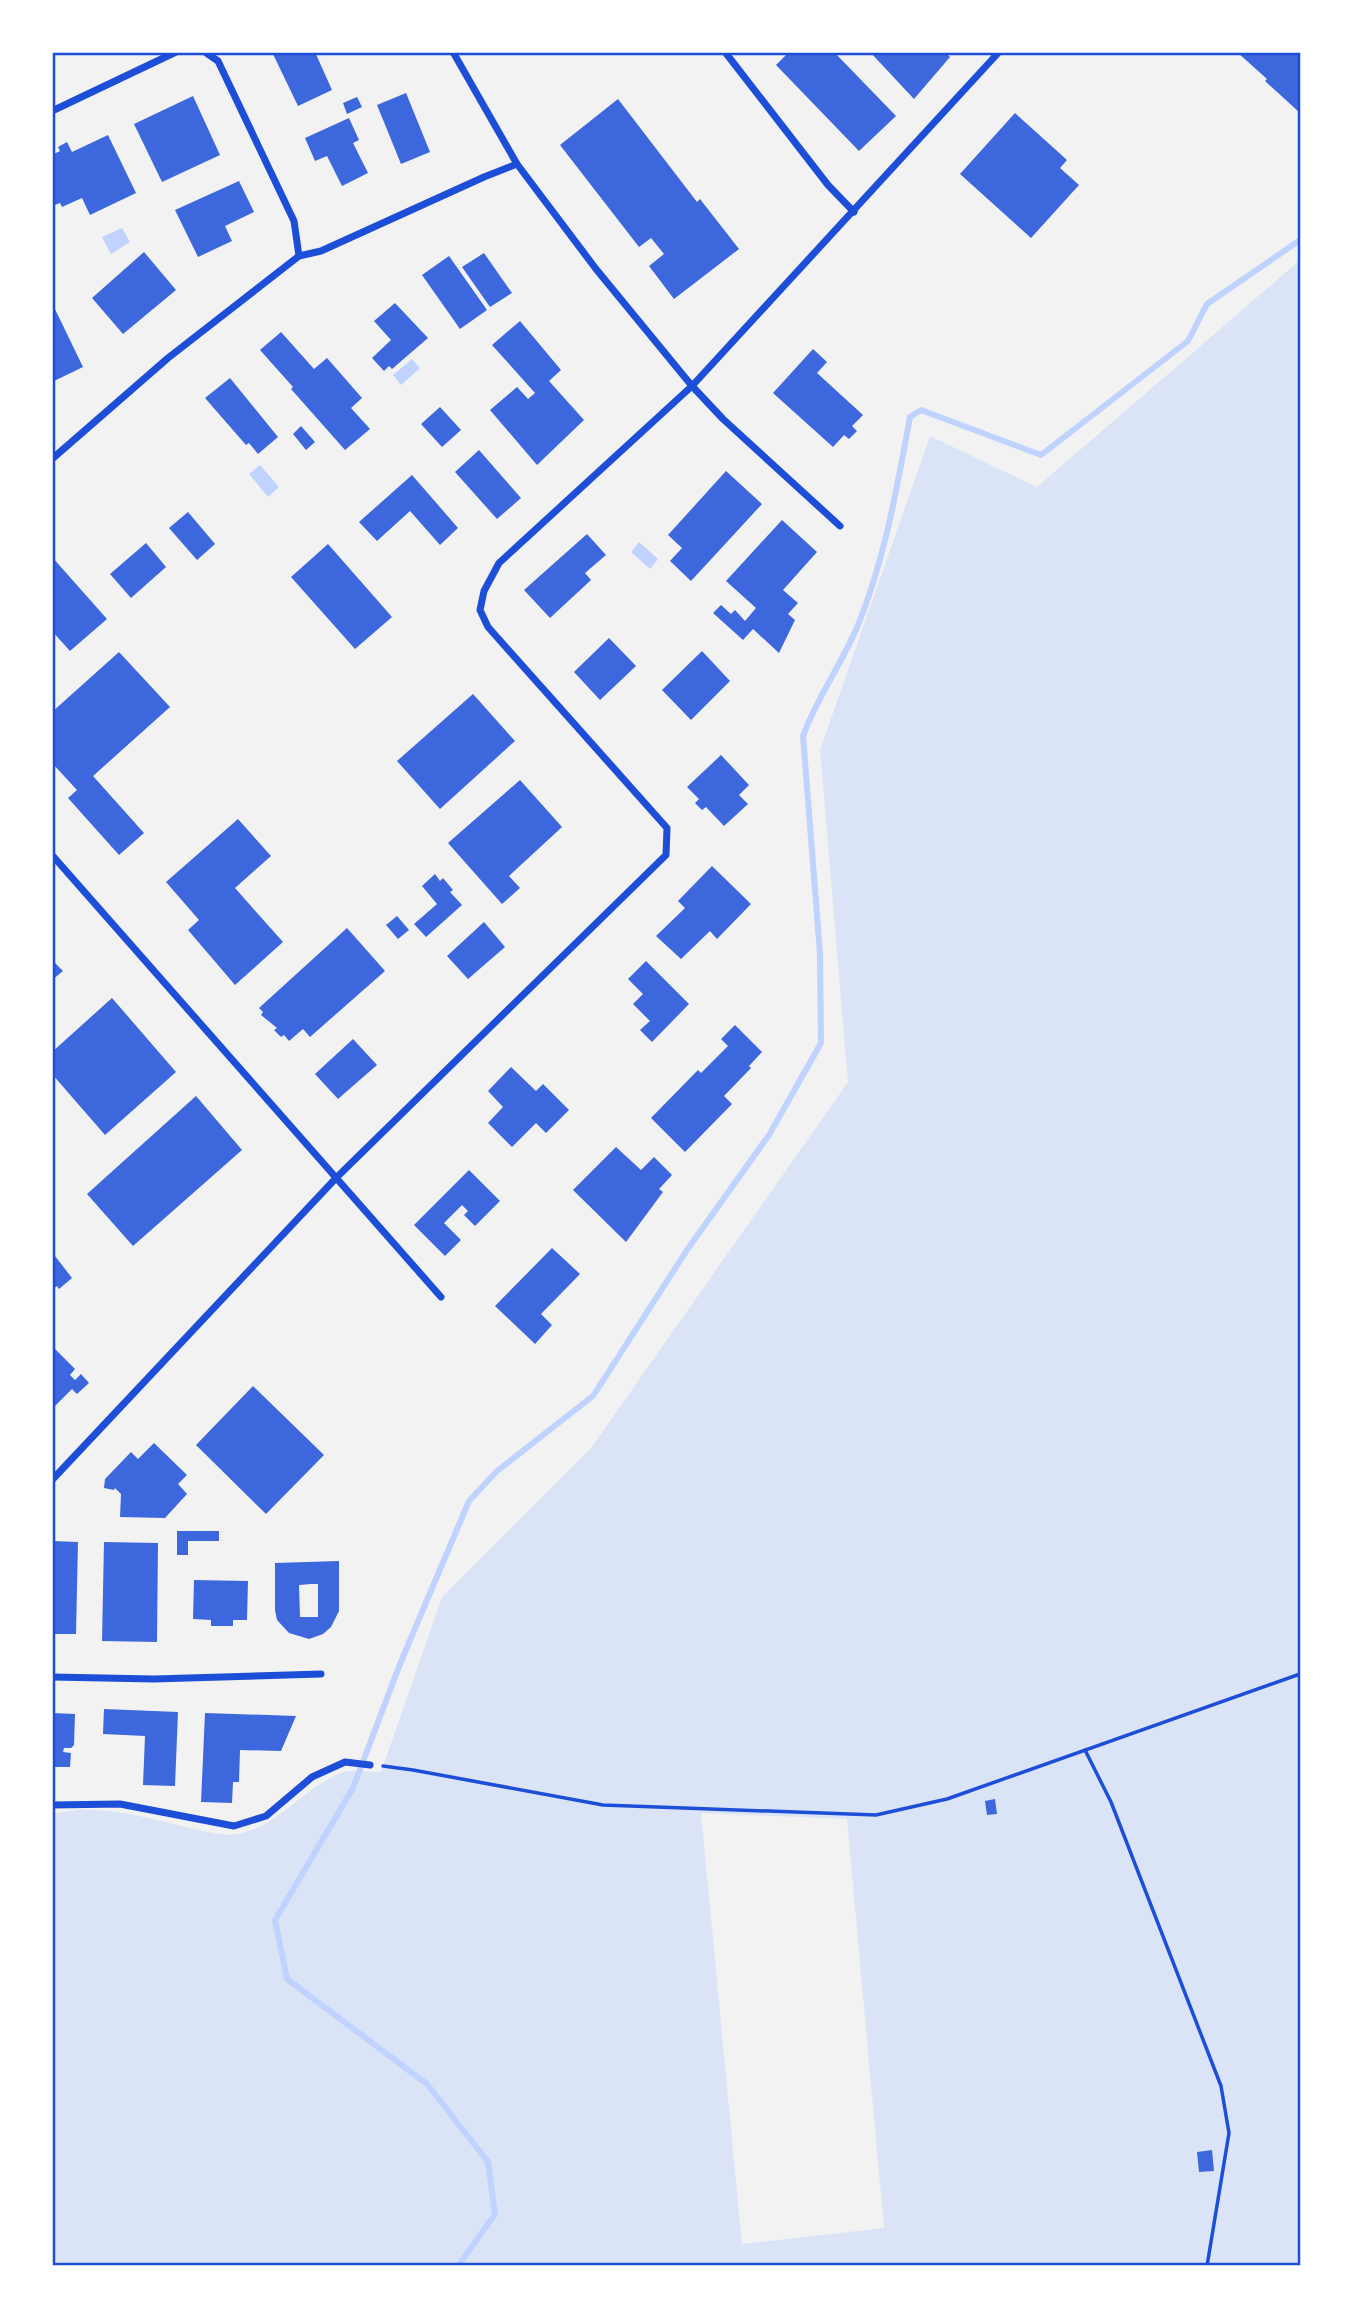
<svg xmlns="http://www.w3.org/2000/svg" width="1353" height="2318" viewBox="0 0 1353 2318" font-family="'Alegreya Sans',sans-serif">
  <rect width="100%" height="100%" fill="#f2f2f2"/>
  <path fill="#dbe4f7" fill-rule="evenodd" d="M 1300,260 L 1300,2265 L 53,2266 L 53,1814 C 97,1802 146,1818 190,1828 C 204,1831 223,1837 238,1834 C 280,1826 304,1786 344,1772 C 354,1769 370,1772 381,1772 L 442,1597 L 591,1448 L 848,1082 L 820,750 L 930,436 L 1037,487 ZM 701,1813 L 847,1819 L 884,2228 L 742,2244 Z"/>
  <g fill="#bfd3fe">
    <path d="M 122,228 L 130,242 L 111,254 L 102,237 Z"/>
    <path d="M 412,359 L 420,368 L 401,385 L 393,375 Z"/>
    <path d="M 260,465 L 279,487 L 268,497 L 249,474 Z"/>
    <path d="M 639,542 L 658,559 L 650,569 L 631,552 Z"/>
  </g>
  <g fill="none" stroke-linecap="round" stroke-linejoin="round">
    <path stroke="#bfd3fe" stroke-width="6" d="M 458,2266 L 495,2214 L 488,2162 L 427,2084 L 287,1979 L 275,1920 L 353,1788 L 400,1664 L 469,1501 L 497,1471 L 593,1396 L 687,1250 L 769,1135 L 821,1043 L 820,953 L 803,736 C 817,697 842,664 858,625 C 885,559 897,487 910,417 L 921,410 L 1041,455 L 1188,341 L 1207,304 L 1300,240"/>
  </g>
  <g fill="#3d67dc" fill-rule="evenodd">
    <path d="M 272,52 L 315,52 L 332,90 L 298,106 Z"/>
    <path d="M 789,52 L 834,52 L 896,116 L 859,151 L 776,65 Z"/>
    <path d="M 870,52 L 945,52 L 950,57 L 914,99 Z"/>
    <path d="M 1237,52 L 1300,52 L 1300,113 L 1265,81 L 1267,79 Z"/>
    <path d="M 406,93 L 430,152 L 401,164 L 377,105 Z"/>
    <path d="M 193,96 L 220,155 L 162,182 L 134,124 Z"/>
    <path d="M 357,97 L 362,107 L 347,114 L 343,103 Z"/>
    <path d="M 618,99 L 697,202 L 700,199 L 739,249 L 674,299 L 649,266 L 664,254 L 651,238 L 639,247 L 560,145 Z"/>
    <path d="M 1015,113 L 1067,160 L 1060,168 L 1079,185 L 1031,238 L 960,174 Z"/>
    <path d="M 349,118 L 359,140 L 353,143 L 368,173 L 342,186 L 327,156 L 315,161 L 305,138 Z"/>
    <path d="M 108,135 L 136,193 L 90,215 L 82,198 L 62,207 L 60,203 L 52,206 L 52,155 L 60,151 L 58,147 L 67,142 L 72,152 Z"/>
    <path d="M 239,181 L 254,212 L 225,226 L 232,241 L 198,257 L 175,210 Z"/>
    <path d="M 144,252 L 176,290 L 123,334 L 92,298 Z"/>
    <path d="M 484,253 L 512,293 L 490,307 L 462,267 Z"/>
    <path d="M 449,256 L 487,310 L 460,329 L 422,275 Z"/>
    <path d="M 52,303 L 83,367 L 52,382 Z"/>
    <path d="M 395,303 L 428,338 L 392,369 L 389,366 L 384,371 L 372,358 L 391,340 L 374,321 Z"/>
    <path d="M 520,321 L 561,370 L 549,381 L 584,420 L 537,465 L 490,410 L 517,387 L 528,399 L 535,393 L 492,345 Z"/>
    <path d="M 281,332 L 314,369 L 327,358 L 362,398 L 351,408 L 370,429 L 345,450 L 291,389 L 293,387 L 260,350 Z"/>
    <path d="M 813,349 L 827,362 L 817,373 L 863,415 L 852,426 L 857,431 L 849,439 L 844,435 L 833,447 L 773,393 Z"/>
    <path d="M 230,378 L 278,437 L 258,454 L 249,443 L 246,445 L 205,398 Z"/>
    <path d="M 440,407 L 461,430 L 442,447 L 421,424 Z"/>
    <path d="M 301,426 L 315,442 L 306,450 L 293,434 Z"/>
    <path d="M 479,450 L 521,498 L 497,519 L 455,472 Z"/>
    <path d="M 726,471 L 762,504 L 691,581 L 670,561 L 682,548 L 668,535 Z"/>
    <path d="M 412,475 L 458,528 L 440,545 L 410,511 L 377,541 L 359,522 Z"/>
    <path d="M 188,512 L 215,544 L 197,560 L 169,528 Z"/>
    <path d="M 782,520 L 817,552 L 783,590 L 798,603 L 788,614 L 795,620 L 779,653 L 753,629 L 743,640 L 713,613 L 721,605 L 731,614 L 735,610 L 745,621 L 756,608 L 726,581 Z"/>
    <path d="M 587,534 L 606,555 L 585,573 L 591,580 L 550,618 L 524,590 Z"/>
    <path d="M 146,543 L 166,567 L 131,598 L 110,574 Z"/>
    <path d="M 328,544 L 392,617 L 355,649 L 291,577 Z"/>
    <path d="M 52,557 L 107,619 L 70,651 L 52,631 Z"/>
    <path d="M 609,638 L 636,666 L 600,700 L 574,672 Z"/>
    <path d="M 702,651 L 730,681 L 691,720 L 662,690 Z"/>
    <path d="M 119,652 L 170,707 L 93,776 L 144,833 L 119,855 L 68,798 L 77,790 L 52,763 L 52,712 Z"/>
    <path d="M 473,694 L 515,741 L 440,809 L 397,761 Z"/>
    <path d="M 721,755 L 749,785 L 739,795 L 748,804 L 724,826 L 706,807 L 702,810 L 695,803 L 699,799 L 687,787 Z"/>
    <path d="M 520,780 L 562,827 L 509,876 L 520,888 L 502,904 L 448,843 Z"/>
    <path d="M 238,819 L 271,856 L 235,888 L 283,942 L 235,985 L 188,930 L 199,920 L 166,882 Z"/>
    <path d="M 712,866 L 751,904 L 717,939 L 710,931 L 681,959 L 656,936 L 685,908 L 678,901 Z"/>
    <path d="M 435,874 L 440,881 L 443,878 L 453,890 L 450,892 L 462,905 L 426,937 L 414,924 L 437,904 L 422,886 Z"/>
    <path d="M 397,916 L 409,930 L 398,939 L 386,925 Z"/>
    <path d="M 484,922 L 505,947 L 468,979 L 447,956 Z"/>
    <path d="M 347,928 L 385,971 L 310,1037 L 303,1029 L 289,1041 L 284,1035 L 281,1037 L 274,1030 L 277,1028 L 261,1015 L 263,1012 L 259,1008 Z"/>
    <path d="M 52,960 L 63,971 L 52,980 Z"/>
    <path d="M 646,961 L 689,1004 L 652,1042 L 640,1030 L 650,1021 L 633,1004 L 643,994 L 628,979 Z"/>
    <path d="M 112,998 L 176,1072 L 105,1135 L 52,1074 L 52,1052 Z"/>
    <path d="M 735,1025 L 762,1052 L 749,1066 L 751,1068 L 724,1096 L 732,1104 L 685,1152 L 651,1118 L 698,1070 L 701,1073 L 728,1046 L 721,1039 Z"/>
    <path d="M 353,1039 L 377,1065 L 338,1099 L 315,1074 Z"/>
    <path d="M 511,1067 L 536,1091 L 543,1084 L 569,1110 L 546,1133 L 536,1123 L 512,1147 L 488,1123 L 503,1107 L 488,1091 Z"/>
    <path d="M 196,1096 L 242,1150 L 133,1246 L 87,1194 Z"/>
    <path d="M 616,1147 L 641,1170 L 654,1157 L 672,1175 L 659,1189 L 663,1192 L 626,1242 L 573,1190 Z"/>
    <path d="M 469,1170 L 500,1201 L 475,1226 L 464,1215 L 468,1211 L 462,1205 L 444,1223 L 461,1240 L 445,1256 L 414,1225 Z"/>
    <path d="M 552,1248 L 580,1274 L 541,1314 L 552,1325 L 535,1344 L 495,1306 Z"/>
    <path d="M 55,1256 L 72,1278 L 59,1289 L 57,1286 L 52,1290 L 52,1258 Z"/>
    <path d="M 55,1349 L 75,1369 L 70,1375 L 75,1380 L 81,1374 L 89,1383 L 77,1394 L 72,1389 L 52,1409 L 52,1352 Z"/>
    <path d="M 253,1386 L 324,1455 L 266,1514 L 196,1445 Z"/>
    <path d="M 154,1443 L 187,1475 L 178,1484 L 187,1494 L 165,1518 L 120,1517 L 121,1494 L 115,1488 L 114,1490 L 104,1488 L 105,1479 L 131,1452 L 138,1459 Z"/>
    <path d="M 177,1531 L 219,1531 L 219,1541 L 188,1541 L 188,1555 L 177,1555 Z"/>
    <path d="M 52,1541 L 78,1542 L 76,1634 L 52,1634 Z"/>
    <path d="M 104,1542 L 158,1543 L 157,1642 L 102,1641 Z"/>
    <path d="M 339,1561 L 339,1611 L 331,1627 L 323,1634 L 309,1639 L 289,1633 L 277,1620 L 275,1610 L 275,1563 ZM 311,1584 L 318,1584 L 318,1617 L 300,1617 L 299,1585 Z"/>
    <path d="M 194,1580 L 248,1581 L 247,1620 L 233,1620 L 233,1626 L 211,1626 L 211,1620 L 193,1619 Z"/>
    <path d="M 104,1709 L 178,1712 L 175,1786 L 143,1785 L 145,1736 L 103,1734 Z"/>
    <path d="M 52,1713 L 75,1714 L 74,1745 L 71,1748 L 64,1748 L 63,1752 L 71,1753 L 70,1767 L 52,1767 Z"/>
    <path d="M 205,1713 L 296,1716 L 281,1751 L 240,1750 L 239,1782 L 233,1782 L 232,1803 L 201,1802 Z"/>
    <path d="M 995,1799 L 997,1814 L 987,1815 L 985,1801 Z"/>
    <path d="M 1212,2150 L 1214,2171 L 1199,2172 L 1197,2152 Z"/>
  </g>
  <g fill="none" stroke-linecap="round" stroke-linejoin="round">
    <g stroke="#1d4ed8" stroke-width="3.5">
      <path d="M 1085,1750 L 1111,1802 L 1221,2086 L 1229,2133 L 1207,2266"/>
      <path d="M 383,1766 L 413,1770 L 603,1805 L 876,1815 L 947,1799 L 1300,1674"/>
    </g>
    <g stroke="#1d4ed8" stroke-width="7">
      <path d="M 205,52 L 218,61 L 294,221 L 299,256"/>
      <path d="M 453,52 L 517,164 L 596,269 L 692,386 L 723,419 L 840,526"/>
      <path d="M 725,52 L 828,185 L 854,212"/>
      <path d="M 52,111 L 176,52"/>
      <path d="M 52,459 L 168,358 L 299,256 L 321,251 L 484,177 L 517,164"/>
      <path d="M 52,855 L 441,1297"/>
      <path d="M 52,1480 L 337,1177 L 666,855 L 667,828 L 488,627 L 480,610 L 484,591 L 499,563 L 692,386 L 999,52"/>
      <path d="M 52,1677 L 154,1679 L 321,1674"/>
      <path d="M 52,1805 L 120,1804 L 234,1826 L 266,1816 L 312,1777 L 345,1762 L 370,1765"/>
    </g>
  </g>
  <rect width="1353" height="2318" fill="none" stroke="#ffffff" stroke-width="108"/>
  <rect x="54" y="54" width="1245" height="2210" fill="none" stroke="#1d4ed8" stroke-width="2.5"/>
</svg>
